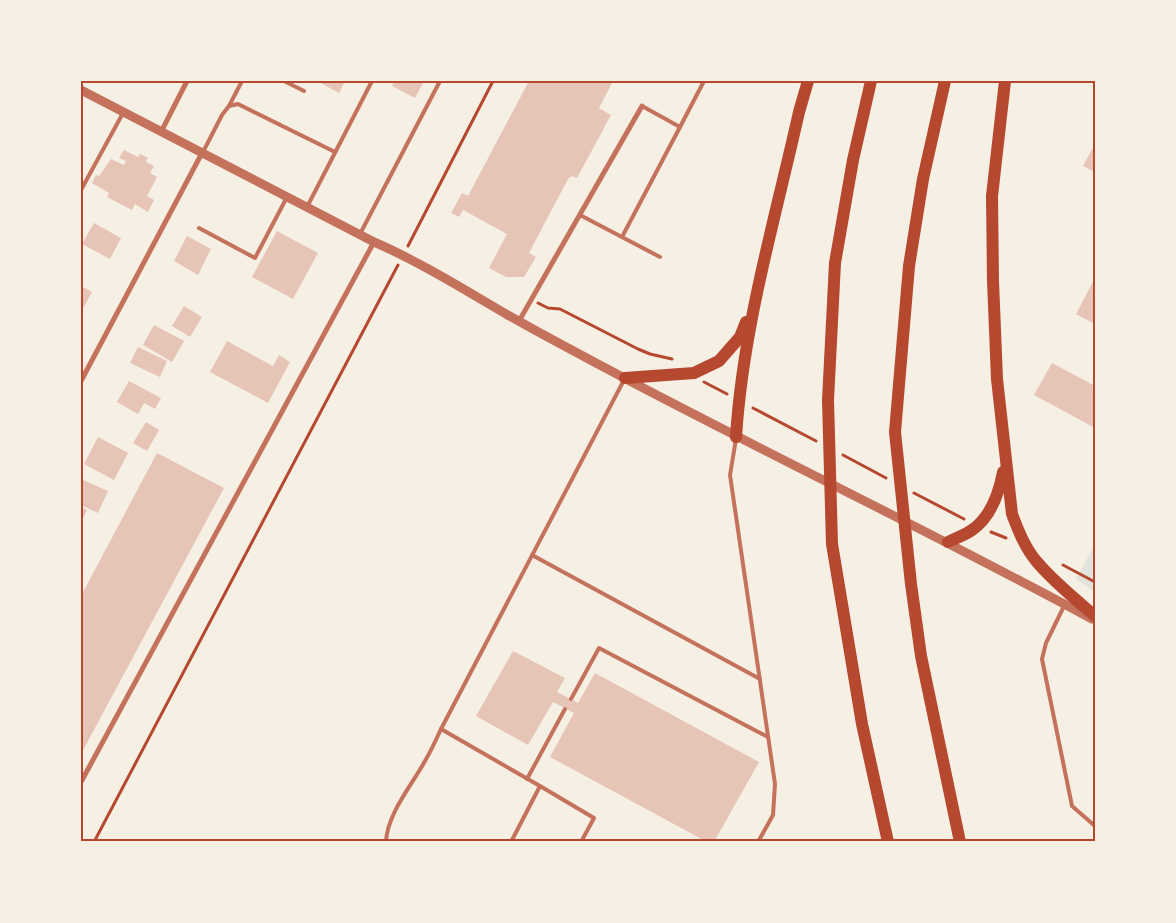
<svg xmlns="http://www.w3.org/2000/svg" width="1176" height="923" viewBox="0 0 1176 923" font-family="Cabin,sans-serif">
  <rect width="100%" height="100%" fill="#f6efe4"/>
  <path fill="#e2e4dc" d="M 1095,544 L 1095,592 L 1076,579 Z"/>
  <g fill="#e6c5b7">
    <path d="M 317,81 L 345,81 L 339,93 Z"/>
    <path d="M 395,81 L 424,81 L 415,98 L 392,86 Z"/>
    <path d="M 529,81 L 613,81 L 599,108 L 611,115 L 577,178 L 572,176 L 568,179 L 529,253 L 536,257 L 524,277 L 506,277 L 489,268 L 507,234 L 463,210 L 459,217 L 451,213 L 462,193 L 468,196 Z"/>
    <path d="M 1095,144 L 1095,172 L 1083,166 Z"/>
    <path d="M 124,150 L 138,157 L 140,154 L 148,158 L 146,162 L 154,166 L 150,173 L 157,177 L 147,196 L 154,200 L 148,212 L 135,204 L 132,210 L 107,197 L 109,193 L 92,183 L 96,175 L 99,176 L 111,159 L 124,165 L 126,161 L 119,158 Z"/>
    <path d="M 94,223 L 121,238 L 110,259 L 82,244 Z"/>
    <path d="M 277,231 L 318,253 L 293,299 L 252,277 Z"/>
    <path d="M 187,236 L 211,249 L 198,275 L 174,261 Z"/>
    <path d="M 1095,278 L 1095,324 L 1076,314 Z"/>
    <path d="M 81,286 L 92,292 L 81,312 Z"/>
    <path d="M 184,306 L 202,317 L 190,337 L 172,326 Z"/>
    <path d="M 154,325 L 184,341 L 172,362 L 143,345 Z"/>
    <path d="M 227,341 L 273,366 L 279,355 L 290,362 L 268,403 L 210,372 Z"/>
    <path d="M 138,347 L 167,361 L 160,377 L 130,363 Z"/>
    <path d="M 1052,363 L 1095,386 L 1095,428 L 1034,395 Z"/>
    <path d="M 129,381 L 161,398 L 155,409 L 144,403 L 138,414 L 117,402 Z"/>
    <path d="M 146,422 L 159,430 L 147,451 L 133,443 Z"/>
    <path d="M 98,437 L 128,453 L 114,480 L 84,464 Z"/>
    <path d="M 157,453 L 224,488 L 81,754 L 81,596 Z"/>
    <path d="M 81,479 L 108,491 L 98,513 L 81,505 Z"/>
    <path d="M 81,507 L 87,510 L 81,522 Z"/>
    <path d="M 513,651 L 565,678 L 557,692 L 578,703 L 595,673 L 759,762 L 714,842 L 707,842 L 550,757 L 574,713 L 553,702 L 528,745 L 476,716 Z"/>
  </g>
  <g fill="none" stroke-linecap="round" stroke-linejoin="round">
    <g stroke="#b5482f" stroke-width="3">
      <path d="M 408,246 L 493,81"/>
      <path d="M 538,303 L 548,308 L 560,309 L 638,349 L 650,354 L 672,359"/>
      <path d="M 704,382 L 727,394"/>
      <path d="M 753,408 L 816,441"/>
      <path d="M 843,455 L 886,478"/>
      <path d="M 914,493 L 964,519"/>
      <path d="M 991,532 L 1006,538"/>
      <path d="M 1063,565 L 1095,582"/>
      <path d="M 94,842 L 398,265"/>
    </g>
    <g stroke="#c5725c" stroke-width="4">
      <path d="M 284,81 L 304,91"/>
      <path d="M 229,106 L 242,81"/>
      <path d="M 680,127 L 704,81"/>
      <path d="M 203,152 L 222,115 L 229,106 L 238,104 L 335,152"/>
      <path d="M 81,190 L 123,113"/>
      <path d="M 307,207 L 372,81"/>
      <path d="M 580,215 L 660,257"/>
      <path d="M 199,228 L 255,258 L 287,197"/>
      <path d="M 360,234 L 440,81"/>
      <path d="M 622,237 L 680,127 L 642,106"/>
      <path d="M 736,439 L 730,475 L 775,784 L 773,815 L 758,842"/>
      <path d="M 532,555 L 760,679"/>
      <path d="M 1065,604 L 1046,643 L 1042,659 L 1072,806 L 1095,826"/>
      <path d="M 571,699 L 599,648 L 768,737"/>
      <path d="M 527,779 L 565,709"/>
      <path d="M 540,786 L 594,818 L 581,842"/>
      <path d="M 386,842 C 387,814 412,785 425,761 C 431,751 436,740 441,729"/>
      <path d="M 511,842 L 540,786 L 441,729 L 624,380"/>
    </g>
    <g stroke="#c5725c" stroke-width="5">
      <path d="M 161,132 L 187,81"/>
      <path d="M 519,321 L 642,106"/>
      <path d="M 81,381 L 202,153"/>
      <path d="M 81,782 L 374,242"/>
    </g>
    <path stroke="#c5725c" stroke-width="9" d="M 81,90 L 374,242 C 420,262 463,289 506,314 C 546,337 587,358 628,380 C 782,461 939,536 1092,619"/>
    <g stroke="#b5482f" stroke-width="12">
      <path d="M 871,81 L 853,160 L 835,263 L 828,400 L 832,544 L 862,724 L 888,842"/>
      <path d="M 945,81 L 923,179 L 909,266 L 895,432 L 911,584 L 921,656 L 960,842"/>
      <path d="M 1005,81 L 992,196 L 993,281 L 997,379 L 1012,514 C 1018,530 1025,548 1037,562 C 1054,582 1075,599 1095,616"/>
      <path d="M 625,378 L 694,373 L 719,361 L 740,337 L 746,322"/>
      <path d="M 736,437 C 743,326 775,220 799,112 L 808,81"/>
      <path d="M 948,542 C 956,538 965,535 972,530 C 991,517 999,493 1003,472"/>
    </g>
  </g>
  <rect width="1176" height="923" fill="none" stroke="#f6efe4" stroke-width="165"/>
  <rect x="82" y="82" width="1012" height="758" fill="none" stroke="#b5482f" stroke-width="2"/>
</svg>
